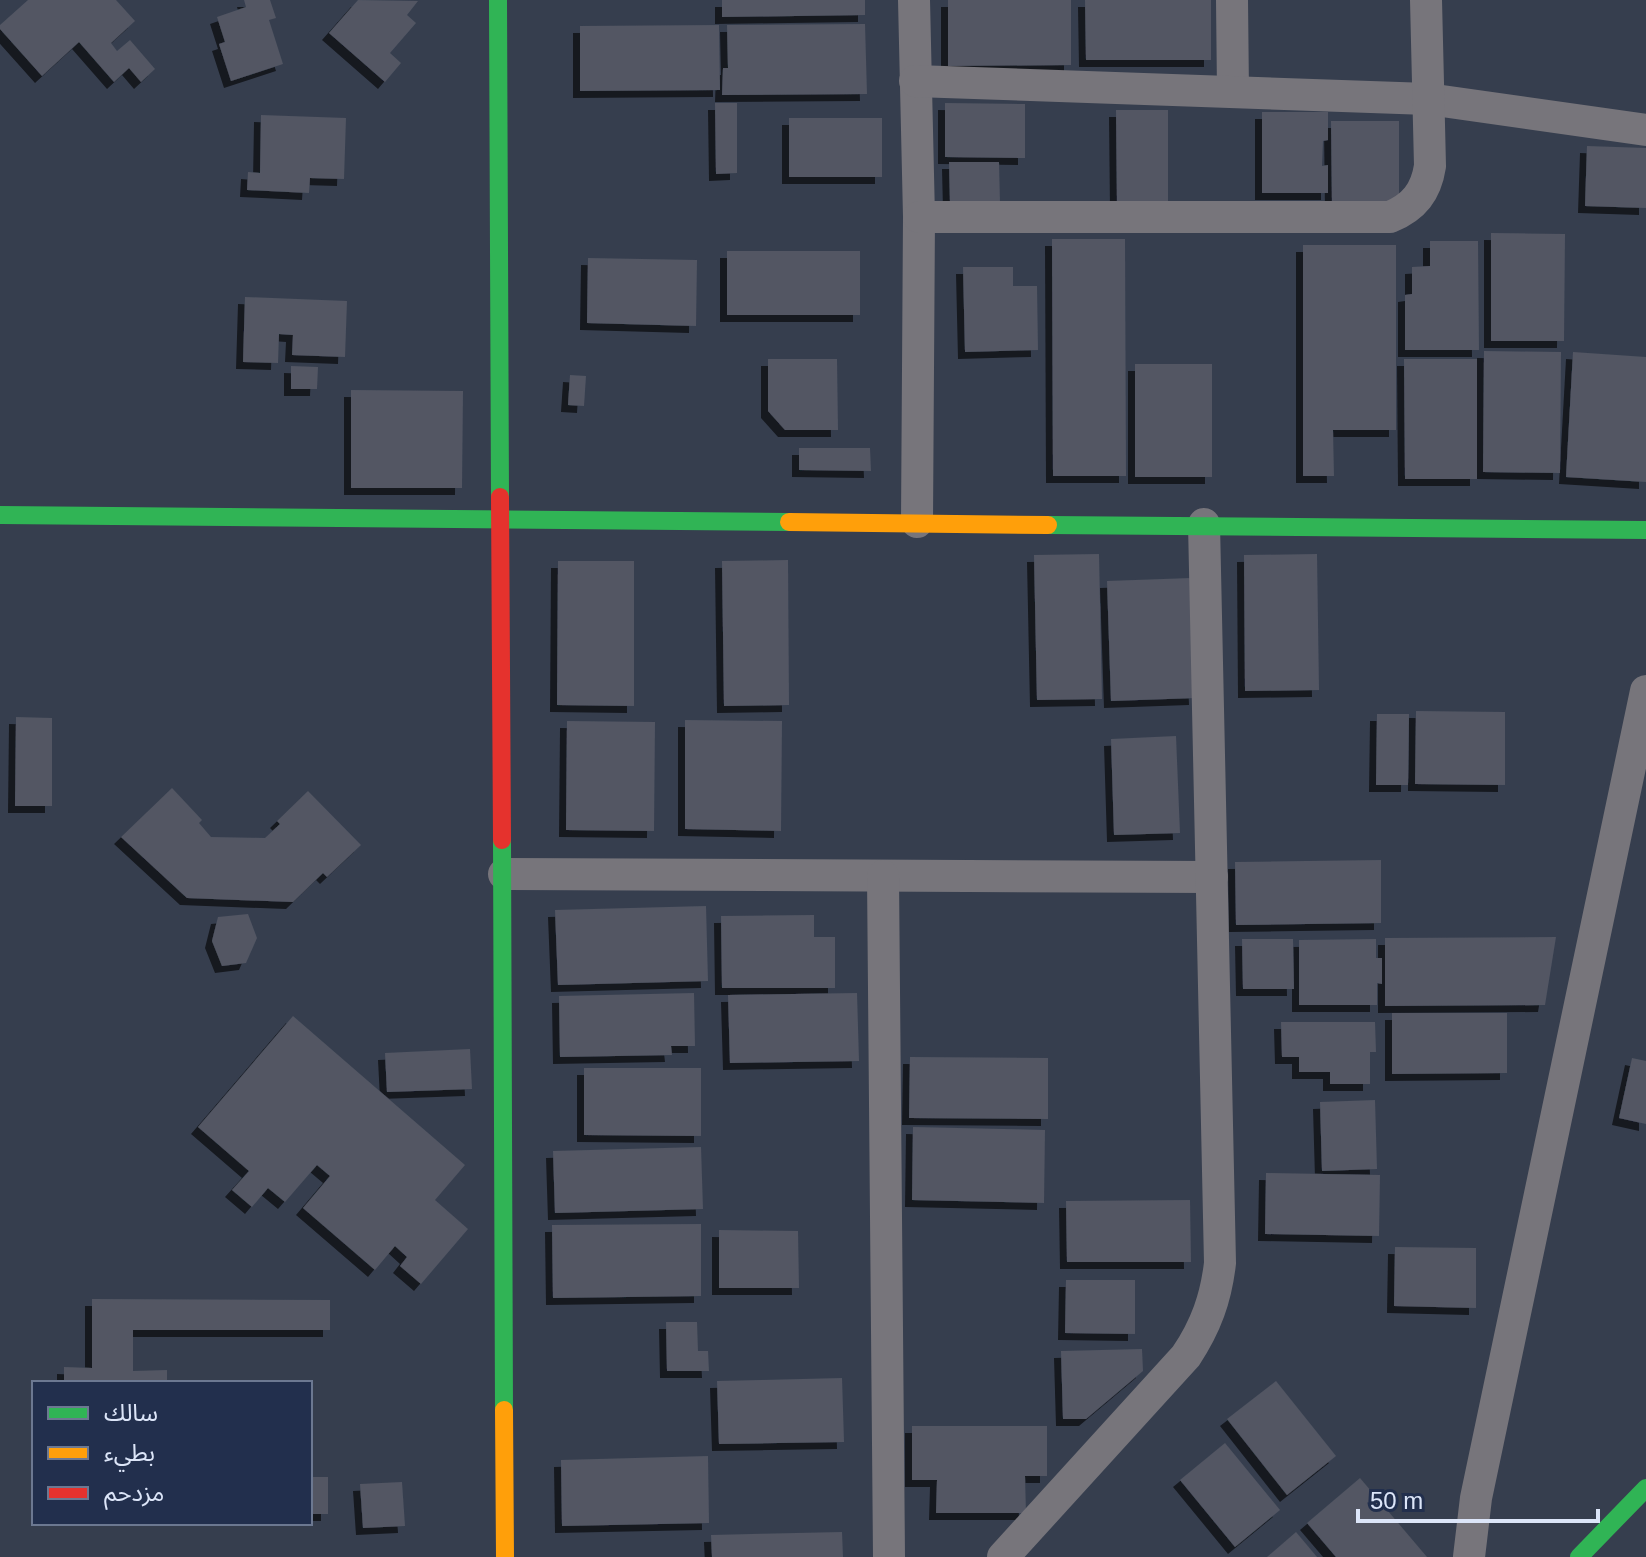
<svg xmlns="http://www.w3.org/2000/svg" width="1646" height="1557" viewBox="0 0 1646 1557" font-family="Helvetica,'Noto Sans Arabic',sans-serif">
  <defs>
    <filter id="shadow"><feDropShadow dx="-7" dy="7" stdDeviation="0" flood-color="#0009"/></filter>
  </defs>
  <rect width="100%" height="100%" fill="#363e4e"/>
  <g fill="#525663" filter="url(#shadow)">
    <path d="M 28,0 L 116,0 L 135,21 L 111,43 L 117,51 L 130,40 L 155,69 L 141,82 L 129,68 L 114,82 L 79,42 L 42,76 L 0,29 L 0,25 Z"/>
    <path d="M 244,0 L 270,0 L 276,18 L 269,20 L 283,64 L 231,81 L 219,44 L 225,42 L 217,17 L 246,7 Z"/>
    <path d="M 358,0 L 418,1 L 407,15 L 416,23 L 390,53 L 401,63 L 385,82 L 329,33 Z"/>
    <path d="M 722,0 L 865,0 L 865,15 L 722,17 Z"/>
    <path d="M 948,0 L 1071,0 L 1071,65 L 948,66 Z"/>
    <path d="M 1085,0 L 1211,0 L 1211,60 L 1086,60 Z"/>
    <path d="M 865,24 L 867,94 L 722,95 L 723,68 L 728,68 L 727,25 Z"/>
    <path d="M 719,25 L 720,90 L 580,91 L 580,26 Z"/>
    <path d="M 715,103 L 737,103 L 737,173 L 716,174 Z"/>
    <path d="M 945,103 L 1025,104 L 1025,158 L 945,157 Z"/>
    <path d="M 1116,110 L 1168,110 L 1168,205 L 1117,204 Z"/>
    <path d="M 1262,112 L 1328,112 L 1328,140 L 1323,141 L 1322,166 L 1328,165 L 1328,193 L 1262,193 Z"/>
    <path d="M 261,115 L 346,118 L 344,179 L 310,178 L 309,193 L 247,190 L 248,172 L 260,173 Z"/>
    <rect x="789" y="118" width="93" height="59"/>
    <path d="M 1331,121 L 1399,121 L 1399,205 L 1332,205 Z"/>
    <path d="M 1587,146 L 1646,148 L 1646,208 L 1585,206 Z"/>
    <path d="M 949,162 L 999,162 L 1000,203 L 950,203 Z"/>
    <path d="M 1491,233 L 1565,234 L 1564,341 L 1491,341 Z"/>
    <path d="M 1052,239 L 1125,239 L 1126,476 L 1053,476 Z"/>
    <path d="M 1430,241 L 1478,241 L 1479,350 L 1405,350 L 1405,295 L 1412,294 L 1412,267 L 1430,266 Z"/>
    <path d="M 1303,245 L 1396,245 L 1396,430 L 1333,430 L 1334,476 L 1303,476 Z"/>
    <rect x="727" y="251" width="133" height="64"/>
    <path d="M 588,258 L 697,260 L 696,326 L 587,323 Z"/>
    <path d="M 963,267 L 1013,267 L 1013,286 L 1037,286 L 1038,350 L 965,352 Z"/>
    <path d="M 245,297 L 347,301 L 345,357 L 292,355 L 293,335 L 279,334 L 278,363 L 243,362 Z"/>
    <path d="M 1484,351 L 1561,352 L 1560,473 L 1483,472 Z"/>
    <path d="M 1573,352 L 1646,357 L 1646,482 L 1566,477 Z"/>
    <path d="M 768,359 L 837,359 L 838,430 L 785,430 L 768,411 Z"/>
    <path d="M 1404,359 L 1477,359 L 1477,479 L 1405,479 Z"/>
    <rect x="1135" y="364" width="77" height="113"/>
    <path d="M 291,366 L 318,367 L 317,389 L 291,389 Z"/>
    <path d="M 570,375 L 586,376 L 584,406 L 568,405 Z"/>
    <path d="M 351,390 L 463,391 L 462,488 L 351,488 Z"/>
    <path d="M 799,448 L 870,448 L 871,471 L 799,470 Z"/>
    <path d="M 1099,554 L 1102,699 L 1037,700 L 1034,555 Z"/>
    <path d="M 1317,554 L 1319,690 L 1245,691 L 1244,555 Z"/>
    <path d="M 788,560 L 789,705 L 724,706 L 722,561 Z"/>
    <path d="M 558,561 L 634,561 L 634,706 L 557,705 Z"/>
    <path d="M 1191,578 L 1196,698 L 1111,701 L 1107,581 Z"/>
    <path d="M 1416,711 L 1505,712 L 1505,785 L 1415,784 Z"/>
    <path d="M 1377,714 L 1409,714 L 1408,785 L 1376,785 Z"/>
    <path d="M 16,717 L 52,718 L 52,806 L 15,806 Z"/>
    <path d="M 685,720 L 782,721 L 781,831 L 685,829 Z"/>
    <path d="M 567,721 L 655,722 L 654,831 L 566,830 Z"/>
    <path d="M 1176,736 L 1180,833 L 1114,835 L 1111,739 Z"/>
    <path d="M 172,788 L 202,820 L 199,823 L 211,837 L 265,838 L 280,824 L 277,821 L 308,791 L 361,845 L 327,877 L 323,873 L 293,902 L 187,898 L 121,837 Z"/>
    <path d="M 1381,860 L 1381,923 L 1236,925 L 1235,862 Z"/>
    <path d="M 706,906 L 708,981 L 558,985 L 555,910 Z"/>
    <path d="M 248,914 L 257,938 L 246,963 L 222,966 L 212,941 L 218,917 Z"/>
    <path d="M 814,915 L 814,937 L 835,937 L 835,988 L 722,988 L 721,916 Z"/>
    <path d="M 1556,937 L 1545,1005 L 1385,1006 L 1385,938 Z"/>
    <path d="M 1242,939 L 1293,939 L 1294,989 L 1243,989 Z"/>
    <path d="M 1376,939 L 1376,958 L 1382,958 L 1382,984 L 1377,983 L 1377,1005 L 1299,1005 L 1299,940 Z"/>
    <path d="M 694,993 L 695,1046 L 671,1046 L 672,1055 L 560,1057 L 559,996 Z"/>
    <path d="M 857,993 L 859,1061 L 730,1063 L 728,995 Z"/>
    <path d="M 1392,1013 L 1507,1013 L 1507,1073 L 1392,1074 Z"/>
    <path d="M 293,1016 L 465,1165 L 435,1200 L 468,1229 L 421,1284 L 400,1266 L 407,1257 L 395,1246 L 375,1270 L 303,1208 L 330,1176 L 317,1165 L 285,1202 L 268,1188 L 252,1207 L 232,1190 L 249,1171 L 198,1127 Z"/>
    <path d="M 1281,1022 L 1375,1022 L 1376,1052 L 1370,1052 L 1370,1084 L 1330,1084 L 1330,1072 L 1299,1072 L 1299,1057 L 1282,1057 Z"/>
    <path d="M 470,1049 L 472,1089 L 387,1092 L 385,1053 Z"/>
    <path d="M 910,1057 L 1048,1058 L 1048,1119 L 909,1118 Z"/>
    <path d="M 1632,1058 L 1646,1061 L 1646,1124 L 1619,1118 Z"/>
    <path d="M 584,1068 L 701,1068 L 701,1136 L 584,1135 Z"/>
    <path d="M 1375,1100 L 1377,1169 L 1322,1171 L 1320,1102 Z"/>
    <path d="M 913,1127 L 1045,1130 L 1044,1203 L 912,1200 Z"/>
    <path d="M 701,1147 L 703,1209 L 555,1213 L 553,1151 Z"/>
    <path d="M 1266,1173 L 1380,1175 L 1379,1236 L 1265,1234 Z"/>
    <path d="M 1190,1200 L 1191,1262 L 1067,1262 L 1066,1201 Z"/>
    <path d="M 701,1224 L 701,1296 L 553,1298 L 552,1225 Z"/>
    <path d="M 719,1230 L 798,1231 L 799,1288 L 719,1288 Z"/>
    <path d="M 1395,1247 L 1476,1248 L 1476,1308 L 1394,1306 Z"/>
    <path d="M 1066,1280 L 1135,1280 L 1135,1334 L 1065,1333 Z"/>
    <path d="M 92,1299 L 330,1300 L 330,1330 L 133,1330 L 133,1371 L 167,1370 L 167,1383 L 64,1383 L 64,1367 L 92,1368 Z"/>
    <path d="M 666,1322 L 697,1322 L 698,1351 L 708,1351 L 709,1371 L 667,1371 Z"/>
    <path d="M 1142,1349 L 1143,1371 L 1086,1419 L 1063,1419 L 1061,1351 Z"/>
    <path d="M 842,1378 L 844,1442 L 719,1444 L 717,1381 Z"/>
    <path d="M 1276,1381 L 1336,1456 L 1287,1495 L 1227,1419 Z"/>
    <path d="M 912,1426 L 1047,1426 L 1047,1476 L 1025,1476 L 1026,1513 L 936,1513 L 937,1480 L 912,1480 Z"/>
    <path d="M 1225,1443 L 1280,1510 L 1235,1547 L 1180,1480 Z"/>
    <path d="M 708,1456 L 709,1523 L 562,1526 L 561,1460 Z"/>
    <rect x="310" y="1477" width="18" height="37"/>
    <path d="M 1360,1478 L 1427,1557 L 1336,1557 L 1307,1523 Z"/>
    <path d="M 402,1482 L 405,1526 L 363,1528 L 360,1484 Z"/>
    <path d="M 842,1532 L 843,1557 L 712,1557 L 711,1535 Z"/>
    <path d="M 1296,1532 L 1317,1557 L 1267,1557 Z"/>
  </g>
  <g fill="none" stroke-linecap="round" stroke-linejoin="round">
    <g stroke="#77757b" stroke-width="32">
      <path d="M 914,0 L 919,217 L 917,522"/>
      <path d="M 1232,0 L 1233,92"/>
      <path d="M 915,81 L 1428,99 L 1646,130"/>
      <path d="M 919,217 L 1390,217 C 1414,207 1426,192 1430,166 L 1426,0"/>
      <path d="M 504,874 L 1212,877"/>
      <path d="M 883,876 L 889,1557"/>
      <path d="M 1003,1557 L 1186,1356 C 1206,1326 1216,1298 1220,1263 L 1204,524"/>
      <path d="M 1469,1557 L 1476,1498 L 1646,691"/>
    </g>
    <g stroke="#30b455" stroke-width="18">
      <path d="M 498,0 L 500,497"/>
      <path d="M 0,515 L 789,522"/>
      <path d="M 1048,525 L 1646,530"/>
      <path d="M 502,840 L 504,1410"/>
      <path d="M 1579,1557 L 1646,1488"/>
    </g>
    <g stroke="#ff9f0a" stroke-width="18">
      <path d="M 789,522 L 1048,525"/>
      <path d="M 504,1410 L 505,1557"/>
    </g>
    <path stroke="#e5322d" stroke-width="18" d="M 500,497 L 502,840"/>
  </g>
  <rect x="32" y="1381" width="280" height="144" fill="#222f4d" stroke="#6c7891" stroke-width="2"/>
  <rect x="48" y="1407" width="40" height="12" fill="#30b455" stroke="#6c7891" stroke-width="2"/>
  <text x="104" y="1421" font-size="24" fill="#dce5f8">سالك</text>
  <rect x="48" y="1447" width="40" height="12" fill="#ff9f0a" stroke="#6c7891" stroke-width="2"/>
  <text x="104" y="1461" font-size="24" fill="#dce5f8">بطيء</text>
  <rect x="48" y="1487" width="40" height="12" fill="#e5322d" stroke="#6c7891" stroke-width="2"/>
  <text x="104" y="1501" font-size="24" fill="#dce5f8">مزدحم</text>
  <path d="M1358 1509v12h240v-12" fill="none" stroke="#dce5f8" stroke-width="4"/>
  <text x="1370" y="1509" font-size="24" fill="#dce5f8" stroke="#222f4d" stroke-width="6" paint-order="stroke">50 m</text>
</svg>
